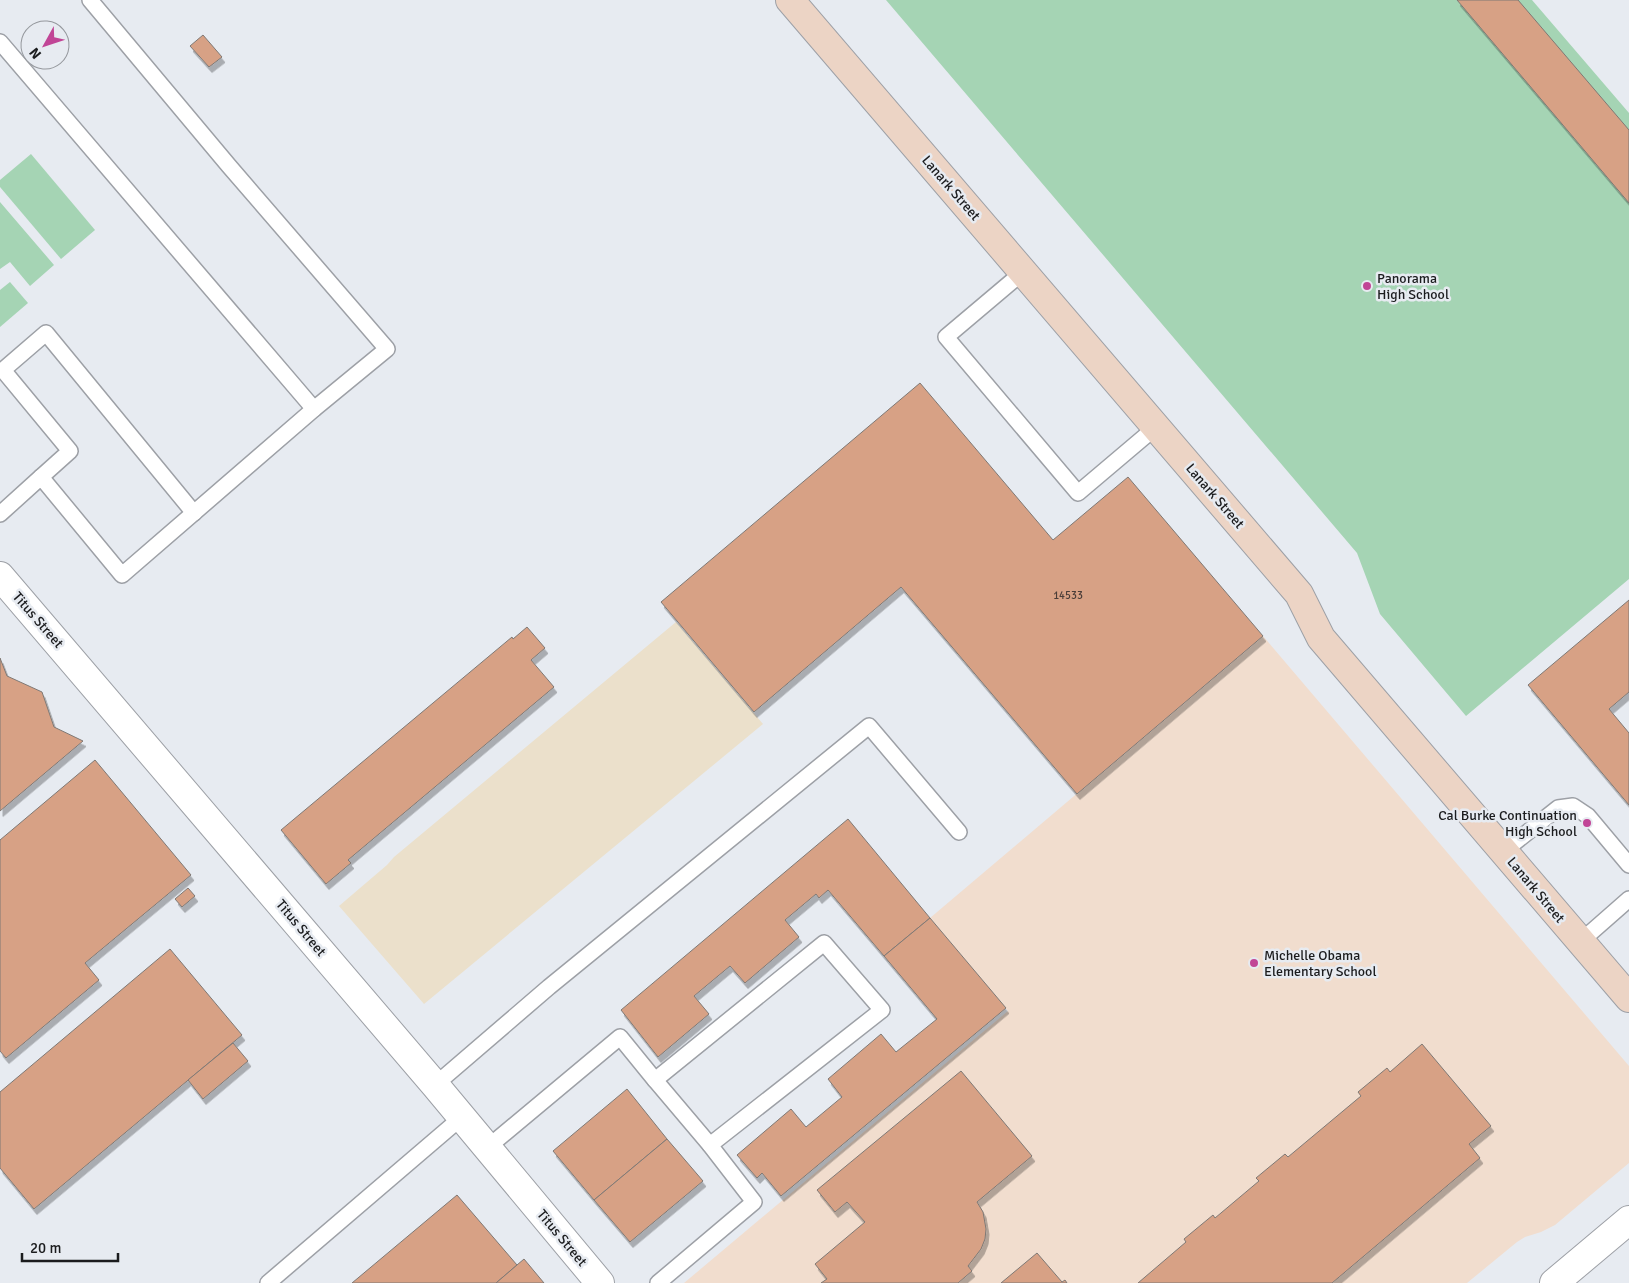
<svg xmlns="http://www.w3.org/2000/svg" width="1629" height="1283" viewBox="0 0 1629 1283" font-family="Signika,sans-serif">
  <defs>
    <filter id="shadow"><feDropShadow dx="3" dy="5.5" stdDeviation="0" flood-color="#0004"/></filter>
  </defs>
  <rect width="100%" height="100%" fill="#e7ebf1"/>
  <path fill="#ebe0cb" d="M 676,622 L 763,724 L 424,1004 L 339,906 L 387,865 L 394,857 Z"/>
  <path fill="#f1ddce" d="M 1263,636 L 1629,1066 L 1629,1163 L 1555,1225 L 1541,1232 L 1525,1237 L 1517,1242 L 1467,1283 L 684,1283 L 1008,1011 L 930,918 Z"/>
  <g fill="#a5d4b4">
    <path d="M 886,0 L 1532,0 L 1629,113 L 1629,579 L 1466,716 L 1380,614 L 1357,553 Z"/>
    <path d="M 31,154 L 95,230 L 61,259 L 0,187 L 0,180 Z"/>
    <path d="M 0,202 L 54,265 L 30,286 L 10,262 L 0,269 Z"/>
    <path d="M 10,282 L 28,303 L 0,327 L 0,290 Z"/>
  </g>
  <g fill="#d7a185" stroke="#7f7975" filter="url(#shadow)">
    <path d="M 1457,0 L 1518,0 L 1629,130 L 1629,203 Z"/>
    <path d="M 203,35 L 222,57 L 209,67 L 190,46 Z"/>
    <path d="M 920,383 L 1053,540 L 1128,477 L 1263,636 L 1077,794 L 901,587 L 754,712 L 661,602 Z"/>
    <path d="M 1629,600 L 1629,692 L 1609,709 L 1629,733 L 1629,805 L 1528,685 Z"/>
    <path d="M 527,627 L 545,648 L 531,660 L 554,687 L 348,860 L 351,863 L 326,884 L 281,830 L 512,637 L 513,639 Z"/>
    <path d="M 0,658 L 7,676 L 42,692 L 54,727 L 83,741 L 0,811 Z"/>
    <path d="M 95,760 L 191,875 L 85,963 L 99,980 L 6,1058 L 0,1051 L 0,840 Z"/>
    <path d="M 848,819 L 930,918 L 884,956 L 828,890 L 819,898 L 816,894 L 785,920 L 799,937 L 745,983 L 730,966 L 694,996 L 709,1014 L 658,1057 L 621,1010 Z"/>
    <path d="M 188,888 L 195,896 L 182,907 L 175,899 Z"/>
    <path d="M 930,918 L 1006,1008 L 781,1196 L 762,1173 L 757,1178 L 737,1155 L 791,1109 L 806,1127 L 842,1097 L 828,1079 L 881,1034 L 896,1052 L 937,1019 L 884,956 Z"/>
    <path d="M 170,949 L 242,1035 L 34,1209 L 0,1168 L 0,1092 Z"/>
    <path d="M 233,1043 L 248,1061 L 203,1099 L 188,1080 Z"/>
    <path d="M 1422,1044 L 1491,1126 L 1469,1144 L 1480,1158 L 1332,1283 L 1138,1283 L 1186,1242 L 1184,1239 L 1213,1215 L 1215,1218 L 1259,1181 L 1256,1178 L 1285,1154 L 1288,1157 L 1361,1096 L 1358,1092 L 1387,1068 L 1390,1072 Z"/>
    <path d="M 961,1071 L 1032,1156 L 977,1202 L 983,1212 L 986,1229 L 985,1239 L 981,1249 L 968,1266 L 972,1271 L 958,1283 L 821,1283 L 827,1279 L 815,1264 L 865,1222 L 847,1202 L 835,1212 L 817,1190 Z"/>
    <path d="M 627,1089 L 667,1139 L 594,1200 L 553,1151 Z"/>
    <path d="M 667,1139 L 703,1181 L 630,1242 L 594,1200 Z"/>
    <path d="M 457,1195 L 517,1265 L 496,1283 L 352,1283 Z"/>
    <path d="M 1037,1253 L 1062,1282 L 1065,1280 L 1067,1283 L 1001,1283 Z"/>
    <path d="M 524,1259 L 544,1283 L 496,1283 Z"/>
  </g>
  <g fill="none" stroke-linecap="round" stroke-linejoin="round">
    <defs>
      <g id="lane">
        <path d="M 0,42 L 314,409"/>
        <path d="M 1023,272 L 946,337 L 1078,493 L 1156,427"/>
        <path d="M 41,477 L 70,451 L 3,370 L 46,333 L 194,513"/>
        <path d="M 0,514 L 41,477 L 122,575 L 314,409 L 387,349 L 229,166 L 90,0"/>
        <path d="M 1504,851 L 1558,808 L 1573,806 L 1588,816 L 1629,865"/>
        <path d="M 1580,942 L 1629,899"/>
        <path d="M 655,1080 L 710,1145"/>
        <path d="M 435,1085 L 549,987 L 869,726 L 959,832"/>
        <path d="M 487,1148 L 620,1037 L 655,1080 L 824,943 L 882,1010 L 710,1145 L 754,1202 L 658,1283"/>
        <path d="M 268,1283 L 462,1117"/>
      </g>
      <g id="street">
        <path d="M 0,576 L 435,1085 L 600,1283"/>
        <path d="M 1554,1283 L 1629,1220"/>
      </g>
      <path id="secondary" d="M 790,0 L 1299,594 L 1321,638 L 1629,998"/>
    </defs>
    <use href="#lane" stroke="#9da0a6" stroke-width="18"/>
    <use href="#street" stroke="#9da0a6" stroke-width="30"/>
    <use href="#secondary" stroke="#9da0a6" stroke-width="30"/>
    <use href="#lane" stroke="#fff" stroke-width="15"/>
    <use href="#street" stroke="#fff" stroke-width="28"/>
    <use href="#secondary" stroke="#ecd4c5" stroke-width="28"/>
  </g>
  <g fill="#c14596" stroke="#e7ebf1" stroke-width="2">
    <circle cx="1367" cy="286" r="5"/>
    <circle cx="1587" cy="823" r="5"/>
    <circle cx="1254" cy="963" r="5"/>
  </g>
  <g text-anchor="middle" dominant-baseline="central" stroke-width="5" stroke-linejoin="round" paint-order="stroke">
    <g font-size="11" fill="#4a3d38">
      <text x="1068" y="595">14533</text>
    </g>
    <g font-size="14" fill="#1b1c1e" stroke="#e7ebf1">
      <text transform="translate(951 188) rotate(49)">Lanark Street</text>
      <text transform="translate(1215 496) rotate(49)">Lanark Street</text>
      <text transform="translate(38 620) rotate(49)">Titus Street</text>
      <text transform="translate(1536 890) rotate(50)">Lanark Street</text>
      <text transform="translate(301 928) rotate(50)">Titus Street</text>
      <text transform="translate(562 1238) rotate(50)">Titus Street</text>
    </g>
    <g font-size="14" fill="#1b1c1e" stroke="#e7ebf1" text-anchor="start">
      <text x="1377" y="278">Panorama<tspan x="1377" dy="16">High School</tspan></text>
      <text x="1577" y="815" text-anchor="end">Cal Burke Continuation<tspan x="1577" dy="16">High School</tspan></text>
      <text x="1264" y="955">Michelle Obama<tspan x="1264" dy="16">Elementary School</tspan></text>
    </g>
  </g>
  <g transform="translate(45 45) rotate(230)"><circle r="24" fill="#e7ebf1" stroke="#95989d"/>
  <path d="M0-4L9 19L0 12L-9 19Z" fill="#c14596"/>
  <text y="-8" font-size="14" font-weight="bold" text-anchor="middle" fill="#1b1c1e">N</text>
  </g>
  <path d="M22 1253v8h96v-8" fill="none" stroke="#1b1c1e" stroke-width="2.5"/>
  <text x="30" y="1253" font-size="15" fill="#1b1c1e" stroke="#e7ebf1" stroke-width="4" paint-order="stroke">20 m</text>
</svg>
